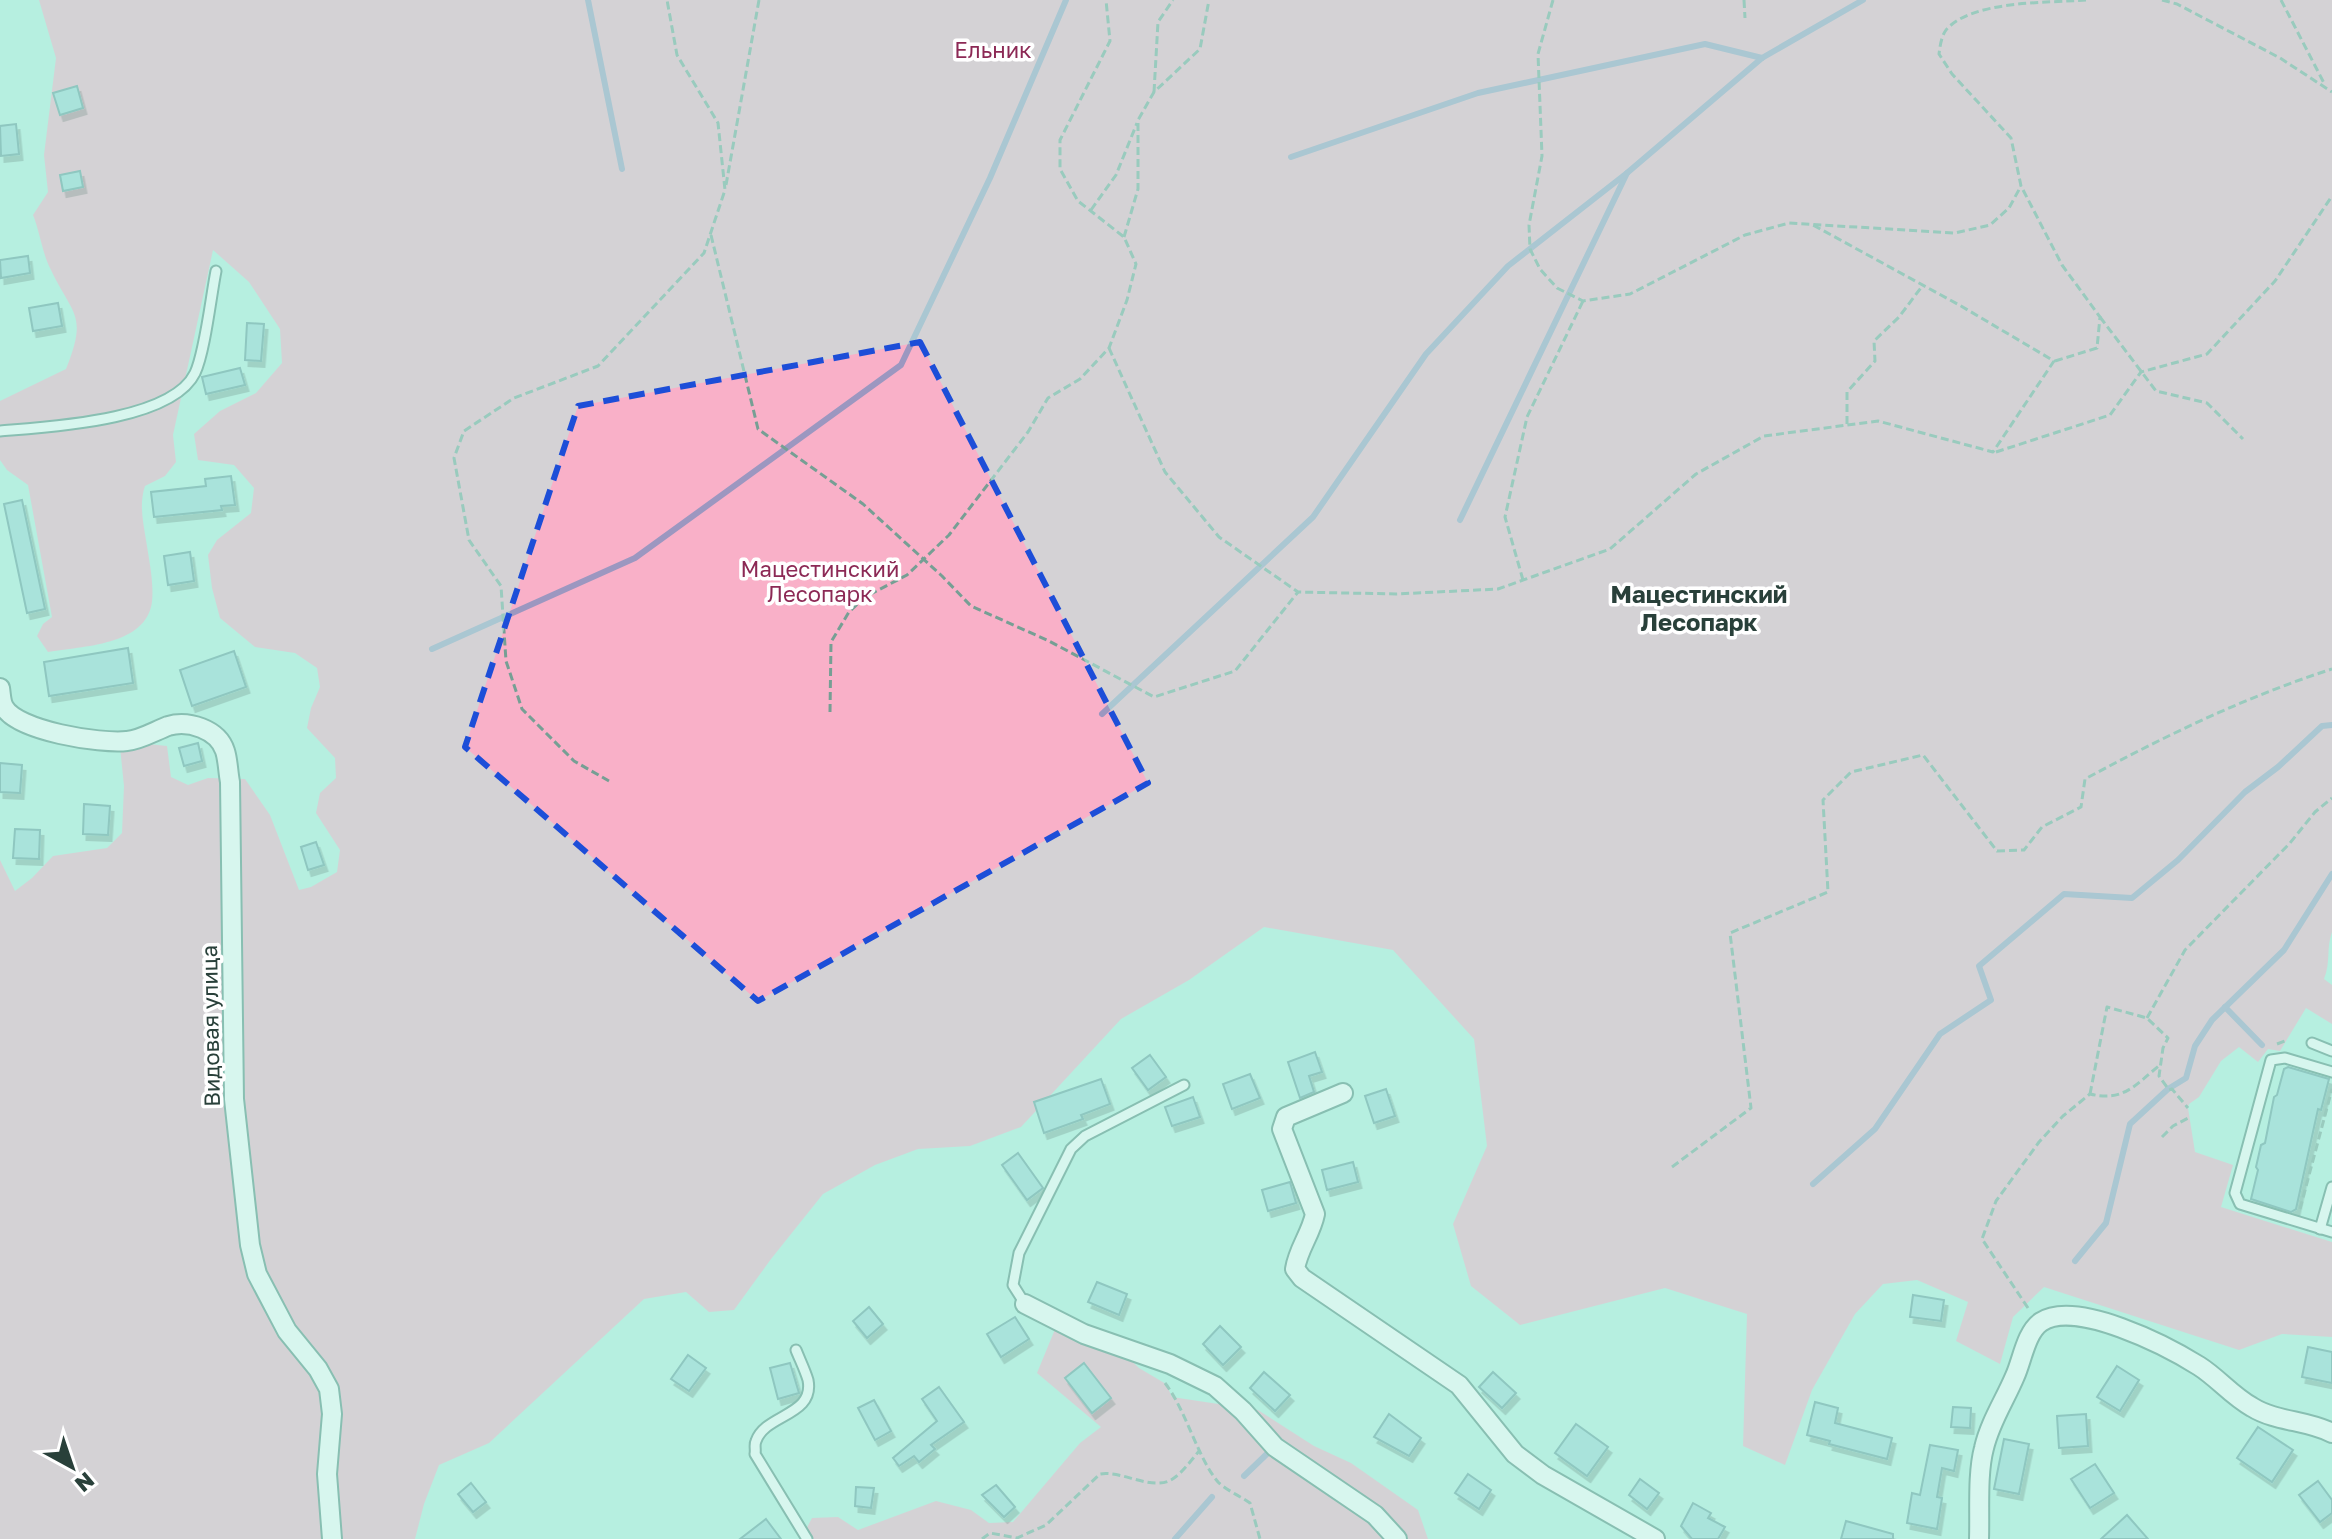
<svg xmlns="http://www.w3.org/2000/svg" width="2332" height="1539" viewBox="0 0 2332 1539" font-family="'Golos Text',sans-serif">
  <defs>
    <filter id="shadow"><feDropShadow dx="3.5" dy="6" stdDeviation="0" flood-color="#0004"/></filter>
  </defs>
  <rect width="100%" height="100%" fill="#b6efe0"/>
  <g fill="#f9b0c8">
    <path d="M 39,0 L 2332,0 L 2332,932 C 2326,948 2331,962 2324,979 L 2332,985 L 2332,1024 L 2306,1008 L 2280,1051 L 2268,1049 L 2258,1062 L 2239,1047 L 2221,1061 L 2199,1097 L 2189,1104 L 2188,1108 L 2195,1152 L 2233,1165 L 2221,1207 L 2332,1242 L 2332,1337 L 2282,1334 L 2239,1350 L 2044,1287 L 2013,1317 L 2000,1364 L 1956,1341 L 1968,1302 L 1917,1280 L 1883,1284 L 1855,1314 L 1812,1390 L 1785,1465 L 1743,1446 L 1747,1314 L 1665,1288 L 1520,1325 L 1471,1286 L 1453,1224 L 1487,1146 L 1474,1039 L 1393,950 L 1264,927 L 1189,980 L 1121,1019 L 1021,1127 L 970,1146 L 918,1149 L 875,1165 L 823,1194 L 771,1259 L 734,1310 L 709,1312 L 686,1292 L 644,1299 L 489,1443 L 439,1465 L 424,1504 L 415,1539 L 0,1539 L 0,860 L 15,891 L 32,878 L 53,856 L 107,848 L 122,833 L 124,786 L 120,747 L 138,743 L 167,746 L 171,777 L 188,785 L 208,778 L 245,779 L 270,815 L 299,890 L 311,887 L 337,872 L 340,850 L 316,813 L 320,793 L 336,778 L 335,758 L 307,728 L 311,708 L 320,687 L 317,668 L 295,653 L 255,647 L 220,618 L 212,588 L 208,555 L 217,540 L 251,513 L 254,488 L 234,465 L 198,460 L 194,434 L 220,411 L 256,393 L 282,363 L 280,329 L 249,282 L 213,250 L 173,435 L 176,462 L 165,476 L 145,486 C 139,504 143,521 146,540 C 149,560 154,582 152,602 C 146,646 82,646 48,652 L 37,636 L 43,624 L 52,617 L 28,485 L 7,470 L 0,460 L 0,401 L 66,369 C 88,314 73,316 51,270 C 42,253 40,232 33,215 L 48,192 L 44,155 L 56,58 Z"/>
    <path d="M 1058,1322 L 1115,1345 L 1139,1368 L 1166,1384 L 1172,1397 L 1258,1410 L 1314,1446 L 1351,1463 L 1418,1510 L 1428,1539 L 801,1539 L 812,1518 L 838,1517 L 858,1530 L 936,1501 L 971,1510 L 989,1523 L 1013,1522 L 1080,1443 L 1101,1427 L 1037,1373 Z"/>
  </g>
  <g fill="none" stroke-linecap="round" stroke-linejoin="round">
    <g stroke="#9c97c0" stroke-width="6">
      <path d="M 588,0 L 622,169"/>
      <path d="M 1291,157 L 1478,93 L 1705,44 L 1762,58"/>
      <path d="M 1460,520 L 1627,173 L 1762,58 L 1863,0"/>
      <path d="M 432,649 L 635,558 L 901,365 L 990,178 L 1066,0"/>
      <path d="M 1102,714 L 1313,517 L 1426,354 L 1508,266 L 1627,173"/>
      <path d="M 2225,1007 L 2262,1045"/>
      <path d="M 1813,1184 L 1875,1129 L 1940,1034 L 1991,1000 L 1979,966 L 2064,894 L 2132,898 L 2178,860 L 2245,792 L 2278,767 L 2322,726 L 2332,725"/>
      <path d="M 2075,1261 L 2106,1223 L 2130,1124 L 2168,1089 L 2186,1078 L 2195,1046 L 2212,1020 L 2284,950 L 2332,874"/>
      <path d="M 1244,1476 L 1273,1448"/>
      <path d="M 1175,1539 L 1212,1497"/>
    </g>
  </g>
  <g fill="#99d5d6" stroke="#5e989a" stroke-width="2" filter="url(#shadow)">
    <path d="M 77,86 L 83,108 L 60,115 L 53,93 Z"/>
    <path d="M 16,124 L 19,154 L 1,156 L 0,126 Z"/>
    <path d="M 80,171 L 83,187 L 63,191 L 60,175 Z"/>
    <path d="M 28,256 L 30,273 L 1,278 L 0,260 Z"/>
    <path d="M 58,303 L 62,326 L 33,331 L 29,308 Z"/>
    <path d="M 247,323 L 264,324 L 261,361 L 245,360 Z"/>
    <path d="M 240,368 L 245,385 L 206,394 L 202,377 Z"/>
    <path d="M 231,476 L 235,505 L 221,506 L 222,510 L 154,517 L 151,492 L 206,486 L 205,479 Z"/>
    <path d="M 22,500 L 45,609 L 27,613 L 4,504 Z"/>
    <path d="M 190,552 L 194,581 L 168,585 L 164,556 Z"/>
    <path d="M 128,648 L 133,683 L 49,696 L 44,662 Z"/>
    <path d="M 234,651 L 246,687 L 192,706 L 180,670 Z"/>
    <path d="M 198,743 L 202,761 L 184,766 L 179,748 Z"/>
    <path d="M 0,763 L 22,765 L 20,793 L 0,792 Z"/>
    <path d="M 84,804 L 110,806 L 108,835 L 83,834 Z"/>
    <path d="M 15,829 L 40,830 L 39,859 L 13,858 Z"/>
    <path d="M 316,842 L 324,865 L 308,870 L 301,847 Z"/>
    <path d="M 1315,1052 L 1322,1072 L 1309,1076 L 1314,1092 L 1300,1098 L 1288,1062 Z"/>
    <path d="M 1150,1055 L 1166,1077 L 1148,1090 L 1132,1068 Z"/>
    <path d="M 2288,1067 L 2329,1079 L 2321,1110 L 2318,1109 L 2296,1209 L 2291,1212 L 2251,1199 L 2258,1170 L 2256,1167 L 2261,1145 L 2265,1143 L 2274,1097 L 2277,1095 L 2284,1069 Z"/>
    <path d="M 1250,1074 L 1260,1098 L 1232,1109 L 1223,1084 Z"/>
    <path d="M 1101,1079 L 1110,1104 L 1081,1115 L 1083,1119 L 1044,1133 L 1034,1102 Z"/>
    <path d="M 1386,1089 L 1395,1116 L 1374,1123 L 1365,1096 Z"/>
    <path d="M 1193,1097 L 1200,1117 L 1172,1126 L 1165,1107 Z"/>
    <path d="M 1018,1153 L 1043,1188 L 1027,1200 L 1002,1165 Z"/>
    <path d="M 1353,1162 L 1358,1182 L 1327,1190 L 1322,1170 Z"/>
    <path d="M 1290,1182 L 1296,1203 L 1268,1211 L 1262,1190 Z"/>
    <path d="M 1097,1282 L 1127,1294 L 1119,1315 L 1088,1302 Z"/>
    <path d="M 1913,1295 L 1944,1300 L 1941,1321 L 1910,1317 Z"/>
    <path d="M 869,1307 L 883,1324 L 867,1338 L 853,1321 Z"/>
    <path d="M 1015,1317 L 1029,1339 L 1001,1357 L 987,1334 Z"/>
    <path d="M 1220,1326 L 1241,1347 L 1223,1365 L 1203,1344 Z"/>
    <path d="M 2308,1347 L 2332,1352 L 2332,1383 L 2302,1377 Z"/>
    <path d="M 688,1355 L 706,1368 L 689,1391 L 671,1379 Z"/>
    <path d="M 790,1363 L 799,1393 L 778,1399 L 770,1368 Z"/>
    <path d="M 1084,1363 L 1111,1398 L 1092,1413 L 1065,1378 Z"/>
    <path d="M 2117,1366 L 2139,1380 L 2120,1411 L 2097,1397 Z"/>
    <path d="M 1264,1372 L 1290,1395 L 1275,1411 L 1250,1388 Z"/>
    <path d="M 1493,1372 L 1516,1393 L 1502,1408 L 1479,1387 Z"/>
    <path d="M 939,1387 L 964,1422 L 931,1445 L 935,1449 L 919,1462 L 914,1456 L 899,1466 L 893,1458 L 937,1421 L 922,1399 Z"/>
    <path d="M 874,1400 L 891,1431 L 875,1440 L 858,1408 Z"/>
    <path d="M 1815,1402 L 1838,1408 L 1835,1423 L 1892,1438 L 1887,1459 L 1829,1444 L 1830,1441 L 1807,1435 Z"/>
    <path d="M 1953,1407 L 1971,1408 L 1970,1428 L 1951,1427 Z"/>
    <path d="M 1389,1414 L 1421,1438 L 1409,1456 L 1374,1437 Z"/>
    <path d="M 2086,1414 L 2088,1446 L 2059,1448 L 2057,1416 Z"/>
    <path d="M 1576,1424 L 1608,1447 L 1587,1476 L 1555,1453 Z"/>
    <path d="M 2258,1427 L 2293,1450 L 2272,1482 L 2237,1458 Z"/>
    <path d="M 2004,1439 L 2029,1444 L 2019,1494 L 1994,1489 Z"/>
    <path d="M 1930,1445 L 1958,1450 L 1954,1471 L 1942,1468 L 1937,1497 L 1942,1498 L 1937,1529 L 1907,1523 L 1912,1493 L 1920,1495 Z"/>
    <path d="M 2095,1464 L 2114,1493 L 2090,1508 L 2071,1479 Z"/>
    <path d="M 1468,1474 L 1491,1490 L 1479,1509 L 1455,1493 Z"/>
    <path d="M 1640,1479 L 1659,1493 L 1647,1509 L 1629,1495 Z"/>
    <path d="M 2318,1481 L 2332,1500 L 2332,1513 L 2320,1522 L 2299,1495 Z"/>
    <path d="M 471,1483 L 486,1502 L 473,1512 L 458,1494 Z"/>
    <path d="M 996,1485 L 1015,1507 L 1004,1517 L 982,1495 Z"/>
    <path d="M 856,1487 L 874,1488 L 871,1508 L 855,1506 Z"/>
    <path d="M 1693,1503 L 1711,1513 L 1708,1518 L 1725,1527 L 1718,1539 L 1692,1539 L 1681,1526 Z"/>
    <path d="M 2127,1515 L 2148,1539 L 2101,1539 Z"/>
    <path d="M 766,1519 L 781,1539 L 740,1539 Z"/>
    <path d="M 1846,1521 L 1893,1534 L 1893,1539 L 1841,1539 Z"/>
  </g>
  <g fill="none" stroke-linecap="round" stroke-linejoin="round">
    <defs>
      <g id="service">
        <path d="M 0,431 C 48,427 172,421 195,373 C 205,352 211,296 216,271"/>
        <path d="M 2312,1043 L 2332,1051"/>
        <path d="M 2332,1072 L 2285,1058 L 2271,1060 L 2235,1193 L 2240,1204 L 2332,1232"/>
        <path d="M 2320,1229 L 2332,1187"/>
        <path d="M 1025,1304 L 1013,1285 L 1019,1253 L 1071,1149 L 1085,1136 L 1184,1085"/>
        <path d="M 796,1350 C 800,1360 805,1370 808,1380 C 815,1416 765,1414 756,1441 C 754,1445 756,1449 755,1454 L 807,1539"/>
      </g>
      <g id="minor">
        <path d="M 0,688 C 1,694 1,702 4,707 C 17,731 100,744 127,741 C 140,740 155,731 168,726 C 188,720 218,729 225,751 C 228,760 228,772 230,782 L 234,1099 L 250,1245 L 257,1274 L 287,1331 L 318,1369 L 329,1389 L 332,1414 L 327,1474 L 332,1539"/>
        <path d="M 1343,1093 L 1286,1117 L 1282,1129 L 1315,1214 C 1311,1234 1298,1249 1295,1269 L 1302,1278 L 1459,1385 L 1515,1454 L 1543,1475 L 1655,1539"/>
        <path d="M 1025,1304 L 1084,1334 L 1170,1364 L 1215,1386 L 1243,1411 L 1275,1447 L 1375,1515 L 1397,1539"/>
        <path d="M 1979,1539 C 1980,1512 1977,1474 1984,1448 C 1990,1422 2005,1400 2015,1376 C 2022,1361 2026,1332 2041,1322 C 2076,1299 2167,1346 2199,1366 C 2218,1378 2232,1396 2252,1407 C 2276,1422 2307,1420 2332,1433"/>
      </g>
    </defs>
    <use href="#service" stroke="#50867a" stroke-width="13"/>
    <use href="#minor" stroke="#50867a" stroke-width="22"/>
    <g stroke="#769f94" stroke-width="3" stroke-dasharray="8 4" stroke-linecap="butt">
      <path d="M 1553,0 L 1538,54 L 1542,156 L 1529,225 L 1530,249 L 1540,269 L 1557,288 L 1583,301 L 1630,294 L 1745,235 L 1789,223 L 1955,233 L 1990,225 L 2009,208 L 2021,186"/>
      <path d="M 1744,0 L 1745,18"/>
      <path d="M 2162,0 L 2177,4 L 2280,58 L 2332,92"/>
      <path d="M 2281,0 L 2325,85"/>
      <path d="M 1154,92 L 1158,22 L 1173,0"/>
      <path d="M 726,185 L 759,0"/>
      <path d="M 1091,210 L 1116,175 L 1137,123"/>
      <path d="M 711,235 L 758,429 L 863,504 L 942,576 L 971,606 L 1049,641 L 1154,697 L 1235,671 L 1298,592"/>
      <path d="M 1124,237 L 1138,189 L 1138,120 L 1154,92 L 1200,49 L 1209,0"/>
      <path d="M 2100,317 L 2156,391 L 2207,403 L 2243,439"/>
      <path d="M 1109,348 L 1165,472 L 1219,537 L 1298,592 L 1396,594 L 1498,589 L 1610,549 L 1696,474 L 1764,436 L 1878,421 L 1993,452 L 2054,361 L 1961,306 L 1813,225"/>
      <path d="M 2055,361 L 2097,348 L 2100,317 L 2062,265 L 2021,186 L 2011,138 L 1952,74 L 1939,54 C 1940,47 1941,37 1946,30 C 1971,0 2049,3 2086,0"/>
      <path d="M 1847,424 L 1847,392 L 1875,361 L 1874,341 L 1899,317 L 1923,285"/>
      <path d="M 1996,452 L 2110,415 L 2141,372 L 2207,354 L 2275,281 L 2332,196"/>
      <path d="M 1523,580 L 1505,517 L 1527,417 L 1583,301"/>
      <path d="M 830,712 L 831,642 L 849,612 L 865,597 L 907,575 L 949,535 L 1028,432 L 1048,398 L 1080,379 L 1109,348 L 1127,300 L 1136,264 L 1124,237 L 1078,201 L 1060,169 L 1060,140 L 1110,41 L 1106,0"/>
      <path d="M 609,781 L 574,761 L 522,709 L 506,661 L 501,586 L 469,540 L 454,458 L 464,431 L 514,398 L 598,366 L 704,253 L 725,190 L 718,123 L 677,55 L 667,0"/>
      <path d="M 2147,1018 L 2185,950 L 2290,843 L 2315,812 L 2332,798"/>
      <path d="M 2277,1044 L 2285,1041"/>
      <path d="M 2090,1094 L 2107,1007 L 2147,1018 L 2168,1038 L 2163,1048 L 2159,1076 L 2169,1090 L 2172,1089 L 2188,1108"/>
      <path d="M 2162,1137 L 2173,1126 L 2190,1117"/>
      <path d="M 1672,1167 L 1751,1108 L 1730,933 L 1828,892 L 1823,800 L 1851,772 L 1923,755 L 1997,851 L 2024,850 L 2042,827 L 2081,807 L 2085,779 C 2165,736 2245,697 2332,669"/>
      <path d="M 2300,1209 L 2332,1089"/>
      <path d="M 2028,1308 L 1982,1239 L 1996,1201 L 2039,1142 L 2063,1116 L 2090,1094 C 2124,1102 2135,1085 2160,1065"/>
      <path d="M 1165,1383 C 1187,1412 1197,1457 1218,1482 C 1226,1490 1240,1496 1250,1503 L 1260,1539"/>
      <path d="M 982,1539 L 990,1533 L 1017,1538 L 1046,1525 L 1100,1474 C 1123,1470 1154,1493 1174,1478 C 1184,1471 1192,1459 1200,1450"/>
    </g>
    <use href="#service" stroke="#fff" stroke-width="9"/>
    <use href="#minor" stroke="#fff" stroke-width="18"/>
  </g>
  <path d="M0 0H2332V1539H0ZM 920,342 L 1148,783 L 758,1001 L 465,747 L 578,406 Z" fill="#b6efe0" fill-opacity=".55" fill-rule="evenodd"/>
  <path fill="none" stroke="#1d4ed8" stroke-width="6" stroke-dasharray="16 10" stroke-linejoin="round" d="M 920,342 L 1148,783 L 758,1001 L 465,747 L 578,406 Z"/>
  <g text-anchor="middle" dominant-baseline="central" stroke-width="7" stroke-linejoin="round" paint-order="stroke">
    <g font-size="22" fill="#8c2955" stroke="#fff">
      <text x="993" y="49">Ельник</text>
      <text x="820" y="568">Мацестинский<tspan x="820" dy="25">Лесопарк</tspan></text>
    </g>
    <g font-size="22" fill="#29403a" stroke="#fff">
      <text transform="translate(210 1026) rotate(-91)">Видовая улица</text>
    </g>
    <g font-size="24" font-weight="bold" fill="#29403a" stroke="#fff">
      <text x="1699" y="593">Мацестинский<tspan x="1699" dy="28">Лесопарк</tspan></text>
    </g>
  </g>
  <g transform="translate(72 1467) rotate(140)" stroke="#ffffff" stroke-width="6" paint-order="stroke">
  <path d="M0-6L14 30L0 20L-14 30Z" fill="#29403a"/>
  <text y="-12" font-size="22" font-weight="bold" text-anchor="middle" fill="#29403a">N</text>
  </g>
</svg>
